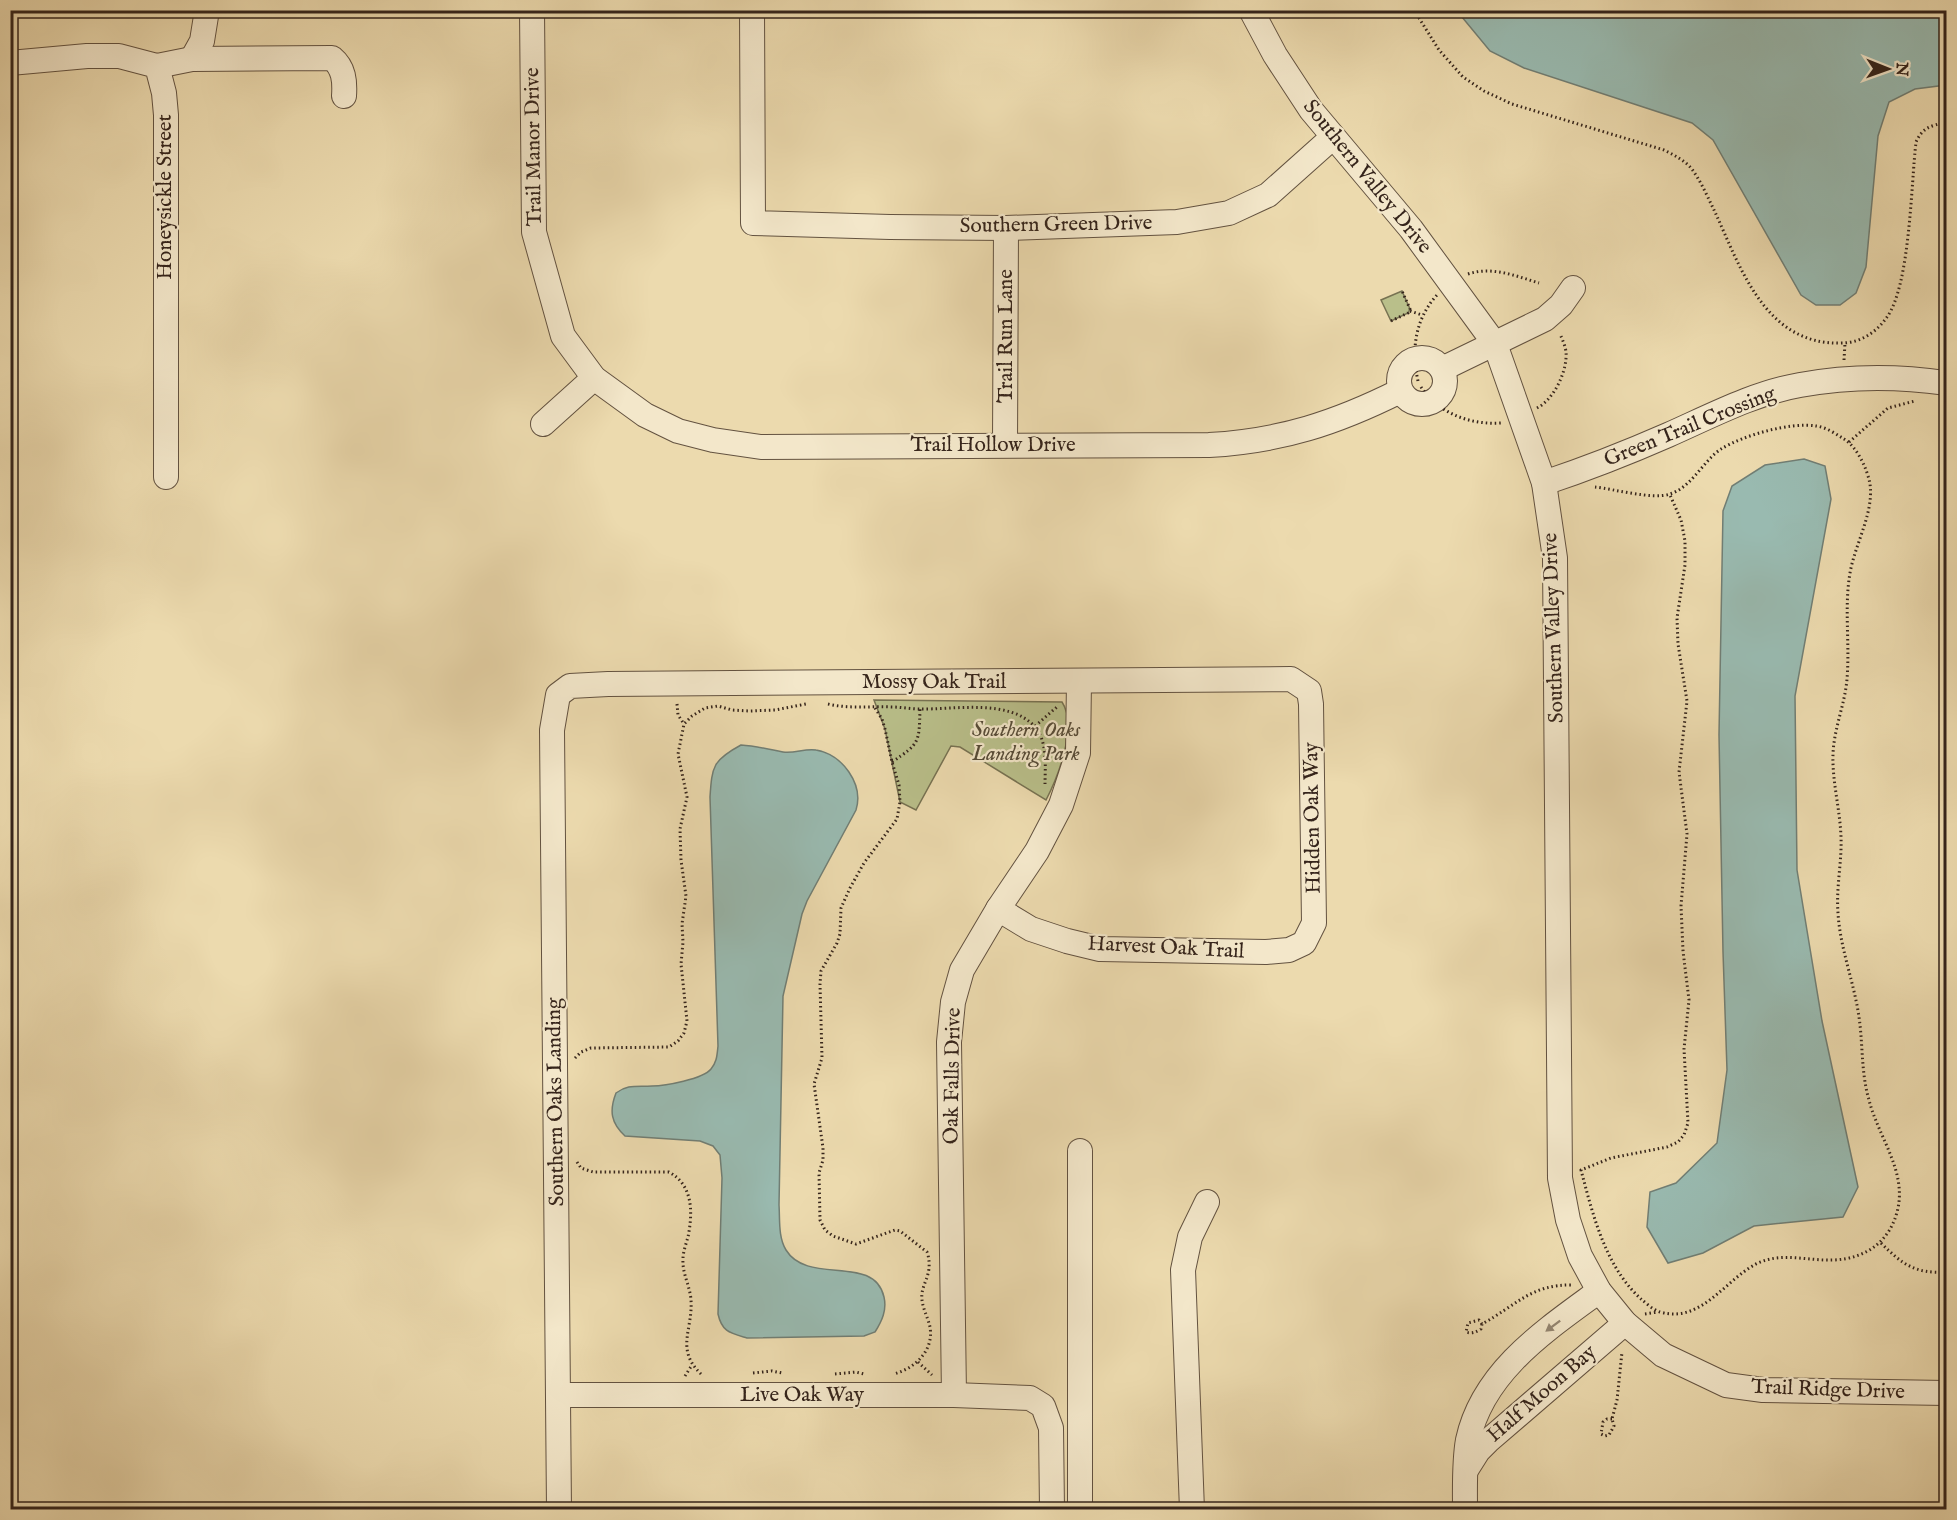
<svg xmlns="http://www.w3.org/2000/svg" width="1957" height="1520" viewBox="0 0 1957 1520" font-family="'IM FELL English',serif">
  <rect width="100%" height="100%" fill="#ecdaae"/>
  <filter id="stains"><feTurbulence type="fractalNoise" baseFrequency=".00333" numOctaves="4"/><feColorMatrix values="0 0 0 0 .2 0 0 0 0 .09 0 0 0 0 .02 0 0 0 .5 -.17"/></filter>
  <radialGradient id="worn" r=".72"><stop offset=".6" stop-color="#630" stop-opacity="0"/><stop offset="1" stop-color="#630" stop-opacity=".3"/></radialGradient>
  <g fill="#b9bf8a" stroke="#777252" stroke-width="1.5">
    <path d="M 1402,291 L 1410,309 L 1408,313 L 1391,321 L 1381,300 Z"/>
    <path d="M 874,700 L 1062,702 C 1078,726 1058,777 1046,800 L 960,747 L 951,746 L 916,810 L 900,802 L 885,729 Z"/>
  </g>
  <g fill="#99bab0" stroke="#717e74" stroke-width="1.5">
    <path d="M 1457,11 L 1946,11 L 1946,85 L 1915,89 L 1889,102 L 1878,136 L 1866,267 L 1856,293 L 1840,305 L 1816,305 L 1801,295 L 1713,140 L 1692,123 L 1524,68 L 1490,51 Z"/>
    <path d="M 1804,459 L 1825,466 L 1831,499 L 1795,696 L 1797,870 L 1822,1021 L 1858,1187 L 1843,1217 L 1754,1226 L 1703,1253 L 1668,1263 L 1647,1227 L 1650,1192 L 1676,1183 L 1717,1143 L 1727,1070 L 1723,952 L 1719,735 L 1723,511 L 1732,486 L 1765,465 Z"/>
    <path d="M 741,745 C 756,746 768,749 783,752 C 794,754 805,748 816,750 C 842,754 864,784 856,810 L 807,901 L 802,914 L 783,996 L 779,1205 C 780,1219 778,1237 786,1250 C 808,1286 874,1253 884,1297 C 887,1310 882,1321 875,1332 L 864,1336 L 747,1338 C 730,1333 722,1332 718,1314 L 722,1178 L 720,1155 L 713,1146 L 700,1141 L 625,1136 C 611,1123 609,1111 616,1093 C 628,1084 637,1087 652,1086 C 665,1086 703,1079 711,1069 C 717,1062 717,1055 718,1046 L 710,797 C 712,766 713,760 741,745 Z"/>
  </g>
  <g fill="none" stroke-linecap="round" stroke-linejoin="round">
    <defs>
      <g id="minor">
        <path d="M 532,10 L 534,232 L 563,336 L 594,378 L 645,415 L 678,431 L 713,440 L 761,447 L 1209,445 C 1281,441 1336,423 1400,391"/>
        <path d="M 752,10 L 753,223 L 890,227 L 1006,228 L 1177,222 L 1229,213 L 1268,195 L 1333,137"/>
        <path d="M 1251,10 L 1275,55 L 1311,110 L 1411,229 L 1495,344 L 1544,483 L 1555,558 L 1560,1178 L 1568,1220 L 1580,1256 L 1599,1291 L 1625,1323 L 1663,1355 L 1726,1385 L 1763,1390 L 1946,1393"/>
        <path d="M 192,59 L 202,41 L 207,10"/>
        <path d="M 10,63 L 87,56 L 119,56 L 157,66 L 164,93 L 166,115 L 166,477"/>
        <path d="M 157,66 L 192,59 L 332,58 C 344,68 345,81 344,96"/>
        <circle cx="1422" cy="381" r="23"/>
        <path d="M 1442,369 L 1545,319 L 1561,305 L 1573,288"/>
        <path d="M 543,424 L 594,378"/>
        <path d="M 1005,445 L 1006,228"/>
        <path d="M 1544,483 C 1586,469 1627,453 1668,435 C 1711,416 1754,393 1800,385 C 1848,376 1898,376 1946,383"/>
        <path d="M 1080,1151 L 1080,1510"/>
        <path d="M 559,1395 L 954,1395 L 1030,1398 L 1043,1406 L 1051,1428 L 1052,1510"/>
        <path d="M 954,1395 L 949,1042 L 953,1002 L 962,970 L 998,909 L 1037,851 L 1061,805 L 1078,753 L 1079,681"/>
        <path d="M 1466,1470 L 1478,1451 L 1488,1441 L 1625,1323"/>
        <path d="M 559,1510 L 552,730 L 558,695 L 570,686 L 608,684 L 1291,679 L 1309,691 L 1311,704 L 1314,923 L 1304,943 L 1289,950 L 1266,952 L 1100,949 L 1067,941 L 1031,929 L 998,909"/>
        <path d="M 1192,1510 L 1183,1270 L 1190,1237 L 1207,1202"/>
        <path d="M 1465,1510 C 1465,1487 1464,1462 1468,1440 C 1483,1371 1546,1330 1599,1291"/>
      </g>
    </defs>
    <use href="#minor" stroke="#635240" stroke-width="26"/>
    <g stroke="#35241b" stroke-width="3" stroke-dasharray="1.5 3" stroke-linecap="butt">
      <path d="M 1414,10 L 1439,50 L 1463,77 L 1484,91 L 1512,104 L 1664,150 C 1674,155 1684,160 1691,168 C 1701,181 1708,198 1715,212 C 1741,269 1766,346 1842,343 C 1860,343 1877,332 1887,317 C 1910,285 1911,185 1916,142 C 1923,127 1931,126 1946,122"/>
      <path d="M 1468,274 C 1492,266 1516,276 1539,283"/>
      <path d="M 1410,311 L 1422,315"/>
      <path d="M 1391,321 L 1408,313 L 1410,309 L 1402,291"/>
      <path d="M 1844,360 L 1845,343"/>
      <path d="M 1418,381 C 1411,350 1415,319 1437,295"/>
      <path d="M 1421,387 C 1439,413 1469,425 1501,423"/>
      <path d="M 1537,408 C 1553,400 1565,375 1566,358 C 1567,349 1563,341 1560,334"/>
      <path d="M 1849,442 L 1888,408 L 1915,401"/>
      <path d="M 1595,487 C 1614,489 1653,500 1670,494 C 1692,487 1703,461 1721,449 C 1744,435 1790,422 1816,426 C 1826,427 1836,434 1844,439 C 1857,447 1867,468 1870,484 C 1874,513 1855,544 1850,573 C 1844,608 1850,643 1847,679 C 1845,704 1834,728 1833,754 C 1832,781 1840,809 1841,837 C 1842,862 1836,887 1838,913 C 1840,948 1854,982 1859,1017 C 1863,1044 1861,1073 1869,1100 C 1878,1136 1906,1170 1898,1208 C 1891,1241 1866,1259 1833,1260 C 1808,1261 1782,1252 1758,1263 C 1725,1279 1702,1324 1660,1312 C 1653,1310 1646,1303 1641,1299 C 1605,1266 1593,1215 1581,1170 L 1611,1158 L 1667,1147 L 1678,1142 L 1684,1135 L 1688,1123 L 1684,1049 L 1689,1000 L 1683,951 L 1681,906 L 1687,834 L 1679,772 L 1687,701 L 1678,644 L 1677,618 L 1685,565 L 1685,541 L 1681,520 L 1670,495"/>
      <path d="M 677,704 L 678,715 L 684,724"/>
      <path d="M 828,704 C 849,709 870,706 892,707 C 901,707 910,709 919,709 C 952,710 1010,698 1035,727 C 1048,742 1045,767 1045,785"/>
      <path d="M 875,708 L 882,719 L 885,729 L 892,762 L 899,785 L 900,802 L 897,819 L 864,863 L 850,888 L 841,908 L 840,934 L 837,943 L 821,971 L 820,984 L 822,1058 L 814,1084 L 823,1148 L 823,1160 L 819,1173 L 820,1220 L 825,1230 L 833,1236 L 856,1244 L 895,1230 L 900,1231 L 927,1252 L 928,1255 C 933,1277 920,1284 922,1300 C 923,1309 928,1318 930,1327 C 934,1351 915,1368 894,1374"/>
      <path d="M 1025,735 L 1058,706"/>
      <path d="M 892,762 C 920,743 919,743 920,709"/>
      <path d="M 575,1058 L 581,1052 L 591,1048 L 669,1047 L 678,1041 L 684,1033 L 687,1021 L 681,964 L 683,942 L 682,924 L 686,896 L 681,860 L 680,829 L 687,797 L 678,754 L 684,724 L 692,716 L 705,708 L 718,706 L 732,710 L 750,711 L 775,710 L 806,704"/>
      <path d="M 577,1162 L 581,1168 L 593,1172 L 669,1172 C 693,1185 693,1212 688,1237 C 686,1244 683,1252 683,1259 C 682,1273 690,1286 691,1300 C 693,1330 675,1349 701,1374"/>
      <path d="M 1881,1243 C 1902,1264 1915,1274 1946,1272"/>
      <path d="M 1645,1314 L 1658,1312"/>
      <path d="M 1482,1324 L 1479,1320 L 1468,1323 L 1466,1332 C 1472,1334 1476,1332 1481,1329 L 1482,1324 C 1517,1305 1531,1284 1573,1285"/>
      <path d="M 918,1362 L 932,1375"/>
      <path d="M 753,1373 L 772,1371 L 782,1373"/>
      <path d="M 835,1374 L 856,1372 L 864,1374"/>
      <path d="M 685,1376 L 692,1365"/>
      <path d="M 1612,1419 L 1607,1419 L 1603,1422 L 1601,1434 L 1605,1436 L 1609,1435 L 1614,1426 L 1612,1419 L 1617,1400 L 1622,1352"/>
    </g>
    <use href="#minor" stroke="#f3e7ca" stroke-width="24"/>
  </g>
  <defs><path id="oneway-solid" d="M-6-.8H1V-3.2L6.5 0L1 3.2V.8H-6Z" transform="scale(1.5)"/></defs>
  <use fill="#948672" href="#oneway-solid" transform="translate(1553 1326) rotate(143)"/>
  <g text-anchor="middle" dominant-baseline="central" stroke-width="4.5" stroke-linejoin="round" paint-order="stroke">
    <g font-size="21" fill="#35241b" stroke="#f3e7ca">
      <text transform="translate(534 147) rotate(-91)">Trail Manor Drive</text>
      <text transform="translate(1367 177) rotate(51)">Southern Valley Drive</text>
      <text transform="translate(165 197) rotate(-90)">Honeysickle Street</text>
      <text transform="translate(1056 225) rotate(-1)">Southern Green Drive</text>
      <text transform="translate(1006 336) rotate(-90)">Trail Run Lane</text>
      <text transform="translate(1690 427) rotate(-22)">Green Trail Crossing</text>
      <text x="993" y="445">Trail Hollow Drive</text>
      <text transform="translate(1554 628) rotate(-92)">Southern Valley Drive</text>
      <text x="934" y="682">Mossy Oak Trail</text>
      <text transform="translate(1313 818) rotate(-91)">Hidden Oak Way</text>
      <text transform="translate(1166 948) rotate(3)">Harvest Oak Trail</text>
      <text transform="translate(953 1076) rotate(-89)">Oak Falls Drive</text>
      <text transform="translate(556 1102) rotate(-91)">Southern Oaks Landing</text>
      <text transform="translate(1828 1390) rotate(2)">Trail Ridge Drive</text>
      <text transform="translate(1542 1394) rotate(-41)">Half Moon Bay</text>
      <text x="802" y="1395">Live Oak Way</text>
    </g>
    <g font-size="21" font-style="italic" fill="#564b37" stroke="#f3e7ca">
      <text x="1026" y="730">Southern Oaks<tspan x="1026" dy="24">Landing Park</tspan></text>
    </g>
  </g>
  <rect width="1957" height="1520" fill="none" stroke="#ecdaae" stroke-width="36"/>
  <rect x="12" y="12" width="1933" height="1496" fill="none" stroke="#35241b" stroke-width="3"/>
  <rect x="18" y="18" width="1921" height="1484" fill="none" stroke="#35241b" stroke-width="1.5"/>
  <g transform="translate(1888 69) rotate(91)" stroke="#f3e7ca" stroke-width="4.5" paint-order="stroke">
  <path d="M0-4.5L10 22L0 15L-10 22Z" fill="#35241b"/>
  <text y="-9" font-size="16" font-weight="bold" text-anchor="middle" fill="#35241b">N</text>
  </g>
  <rect width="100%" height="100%" filter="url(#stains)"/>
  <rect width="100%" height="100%" fill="url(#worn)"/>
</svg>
